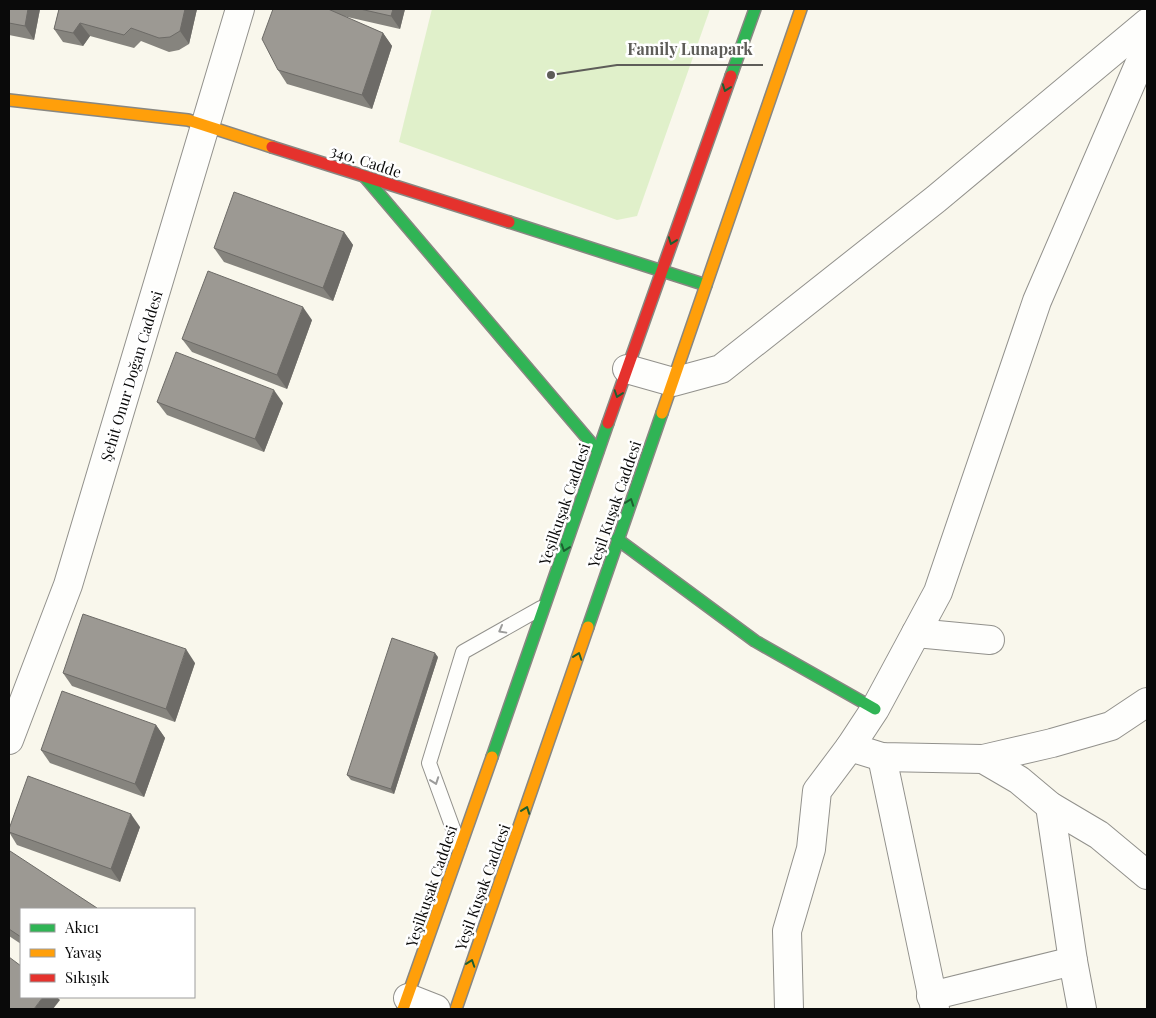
<svg xmlns="http://www.w3.org/2000/svg" width="1156" height="1018" viewBox="0 0 1156 1018" font-family="'Playfair Display',serif">
  <rect width="100%" height="100%" fill="#f9f7ec"/>
  <path fill="#e0f0ca" d="M 432,9 L 710,9 L 637,216 L 617,220 L 399,142 Z"/>
  <g fill="none" stroke-linecap="round" stroke-linejoin="round">
    <defs>
      <path id="lane" d="M 459,845 L 429,763 L 463,652 L 541,608"/>
      <g id="street">
        <path d="M 627,369 L 673,382 L 721,369 L 936,199 L 1147,23"/>
        <path d="M 916,633 L 990,640"/>
        <path d="M 9,740 L 68,585 L 240,9"/>
        <path d="M 850,747 L 882,757 L 983,759 L 1019,780 L 1050,806 L 1099,835 L 1147,875"/>
        <path d="M 882,757 L 935,1009"/>
        <path d="M 983,759 L 1052,743 L 1111,726 L 1147,702"/>
        <path d="M 1050,806 L 1073,961 L 1082,1009"/>
        <path d="M 931,996 L 1073,961"/>
        <path d="M 408,998 L 436,1009"/>
        <path d="M 789,1009 L 787,931 L 811,849 L 817,791 L 850,747 L 875,709 L 938,592 L 1037,301 L 1147,46"/>
      </g>
      <g id="fast">
        <path d="M 731,76 L 755,9"/>
        <path d="M 364,176 L 598,451"/>
        <path d="M 509,222 L 706,285"/>
        <path d="M 617,539 L 755,641 L 875,709"/>
        <path d="M 588,627 L 662,413"/>
        <path d="M 492,757 L 608,423"/>
      </g>
      <g id="slow">
        <path d="M 9,100 L 188,120 L 272,147"/>
        <path d="M 662,413 L 801,9"/>
        <path d="M 403,1009 L 492,757"/>
        <path d="M 456,1009 L 588,627"/>
      </g>
      <g id="jam">
        <path d="M 272,147 L 509,222"/>
        <path d="M 608,423 L 731,76"/>
      </g>
    </defs>
    <use href="#lane" stroke="#92918c" stroke-width="16"/>
    <use href="#street" stroke="#92918c" stroke-width="30"/>
    <use href="#fast" stroke="#888782" stroke-width="14"/>
    <use href="#slow" stroke="#888782" stroke-width="14"/>
    <use href="#jam" stroke="#888782" stroke-width="14"/>
    <use href="#lane" stroke="#fefefc" stroke-width="14"/>
    <use href="#street" stroke="#fefefc" stroke-width="28"/>
    <use href="#fast" stroke="#30b455" stroke-width="11"/>
    <use href="#slow" stroke="#ff9f0a" stroke-width="11"/>
    <use href="#jam" stroke="#e5322d" stroke-width="11"/>
  </g>
  <g fill="#86847e">
    <path d="M 9,9 L 40,9 L 34,40 L 9,35 Z"/>
    <path d="M 59,9 L 197,9 L 189,44 L 179,50 L 169,52 L 141,41 L 134,48 L 90,36 L 83,46 L 63,42 L 54,29 Z"/>
    <path d="M 273,9 L 405,9 L 400,29 L 343,16 L 383,33 L 392,46 L 372,109 L 287,84 L 278,70 Z"/>
    <path d="M 344,232 L 353,245 L 333,301 L 224,262 L 214,248 Z"/>
    <path d="M 312,320 L 287,389 L 192,352 L 182,339 Z"/>
    <path d="M 157,402 L 283,403 L 264,452 L 167,415 Z"/>
    <path d="M 438,657 L 394,794 L 351,780 L 347,775 Z"/>
    <path d="M 195,663 L 175,722 L 72,686 L 63,673 Z"/>
    <path d="M 156,725 L 165,738 L 144,797 L 50,763 L 41,750 Z"/>
    <path d="M 140,827 L 120,882 L 17,845 L 9,832 L 9,829 Z"/>
    <path d="M 9,853 L 97,908 L 98,909 L 21,909 L 21,944 L 9,936 Z"/>
  </g>
  <g fill="#6d6b67">
    <path d="M 28,9 L 40,9 L 34,40 L 25,26 Z"/>
    <path d="M 185,9 L 197,9 L 189,44 L 180,31 Z"/>
    <path d="M 393,9 L 405,9 L 400,29 L 391,16 Z"/>
    <path d="M 80,23 L 90,36 L 83,46 L 73,33 Z"/>
    <path d="M 383,33 L 392,46 L 372,109 L 362,95 Z"/>
    <path d="M 344,232 L 353,245 L 333,301 L 323,288 Z"/>
    <path d="M 303,307 L 312,320 L 287,389 L 277,375 Z"/>
    <path d="M 274,390 L 283,403 L 264,452 L 255,439 Z"/>
    <path d="M 186,649 L 195,663 L 175,722 L 166,709 Z"/>
    <path d="M 435,653 L 438,657 L 394,794 L 391,789 Z"/>
    <path d="M 156,725 L 165,738 L 144,797 L 135,784 Z"/>
    <path d="M 131,814 L 140,827 L 120,882 L 111,869 Z"/>
    <path d="M 43,997 L 57,997 L 60,1000 L 53,1009 L 34,1009 Z"/>
  </g>
  <g fill="#9c9993" stroke="#6d6b67">
    <path d="M 9,9 L 28,9 L 25,26 L 9,23 Z"/>
    <path d="M 59,9 L 185,9 L 180,31 L 170,37 L 159,38 L 131,28 L 124,35 L 80,23 L 73,33 L 54,29 Z"/>
    <path d="M 273,9 L 328,9 L 383,33 L 362,95 L 278,70 L 262,39 Z"/>
    <path d="M 360,9 L 393,9 L 391,16 Z"/>
    <path d="M 234,192 L 344,232 L 323,288 L 214,248 Z"/>
    <path d="M 208,271 L 303,307 L 277,375 L 182,339 Z"/>
    <path d="M 176,352 L 274,390 L 255,439 L 157,402 Z"/>
    <path d="M 83,614 L 186,649 L 166,709 L 63,673 Z"/>
    <path d="M 392,638 L 435,653 L 391,789 L 347,775 Z"/>
    <path d="M 62,691 L 156,725 L 135,784 L 41,750 Z"/>
    <path d="M 28,776 L 131,814 L 111,869 L 9,832 L 9,829 Z"/>
    <path d="M 10,851 L 97,908 L 96,909 L 21,909 L 21,937 L 9,929 L 9,853 Z"/>
    <path d="M 9,957 L 21,966 L 21,997 L 43,997 L 34,1009 L 9,1009 Z"/>
  </g>
  <defs><path id="oneway-chevron" d="M-2-3.5L2.5 0L-2 3.5" fill="none" stroke-width="1.6" stroke-linecap="round" stroke-linejoin="round" transform="scale(1.25)"/></defs>
  <g stroke="#1d5f30">
    <use href="#oneway-chevron" transform="translate(726 88) rotate(110)"/>
    <use href="#oneway-chevron" transform="translate(672 241) rotate(110)"/>
    <use href="#oneway-chevron" transform="translate(618 394) rotate(109)"/>
    <use href="#oneway-chevron" transform="translate(630 502) rotate(-70)"/>
    <use href="#oneway-chevron" transform="translate(565 548) rotate(109)"/>
    <use href="#oneway-chevron" transform="translate(578 656) rotate(-71)"/>
    <use href="#oneway-chevron" transform="translate(526 810) rotate(-70)"/>
    <use href="#oneway-chevron" transform="translate(471 963) rotate(-71)"/>
  </g>
  <g stroke="#9c9c9b">
    <use href="#oneway-chevron" transform="translate(502 630) rotate(151)"/>
    <use href="#oneway-chevron" transform="translate(435 781) rotate(70)"/>
  </g>
  <g text-anchor="middle" dominant-baseline="central" stroke-width="5" stroke-linejoin="round" paint-order="stroke">
    <g font-size="15" fill="#0a0a0a" stroke="#fff">
      <text transform="translate(366 161) rotate(18)">340. Cadde</text>
      <text transform="translate(131 376) rotate(-73)">Şehit Onur Doğan Caddesi</text>
      <text transform="translate(564 504) rotate(-71)">Yeşilkuşak Caddesi</text>
      <text transform="translate(614 504) rotate(-71)">Yeşil Kuşak Caddesi</text>
      <text transform="translate(431 886) rotate(-71)">Yeşilkuşak Caddesi</text>
      <text transform="translate(482 887) rotate(-70)">Yeşil Kuşak Caddesi</text>
    </g>
  </g>
  <path fill="none" stroke="#5e5d59" stroke-width="2" d="M551 75L617 65H763"/>
  <circle fill="#5e5d59" stroke="#fff" stroke-width="2" cx="551" cy="75" r="5"/>
  <g font-size="16" text-anchor="middle" font-weight="bold" fill="#5e5d59" stroke="#fff" stroke-width="5" stroke-linejoin="round" paint-order="stroke">
    <text x="690" y="55">Family Lunapark</text>
  </g>
  <rect width="1156" height="1018" fill="none" stroke="#0a0a0a" stroke-width="20"/>
  <rect x="20" y="908" width="175" height="90" fill="#ffffff" stroke="#9d9d9d"/>
  <rect x="30" y="924" width="25" height="8" fill="#30b455" stroke="#9d9d9d"/>
  <text x="65" y="933" font-size="15" fill="#0a0a0a">Akıcı</text>
  <rect x="30" y="949" width="25" height="8" fill="#ff9f0a" stroke="#9d9d9d"/>
  <text x="65" y="958" font-size="15" fill="#0a0a0a">Yavaş</text>
  <rect x="30" y="974" width="25" height="8" fill="#e5322d" stroke="#9d9d9d"/>
  <text x="65" y="983" font-size="15" fill="#0a0a0a">Sıkışık</text>
</svg>
